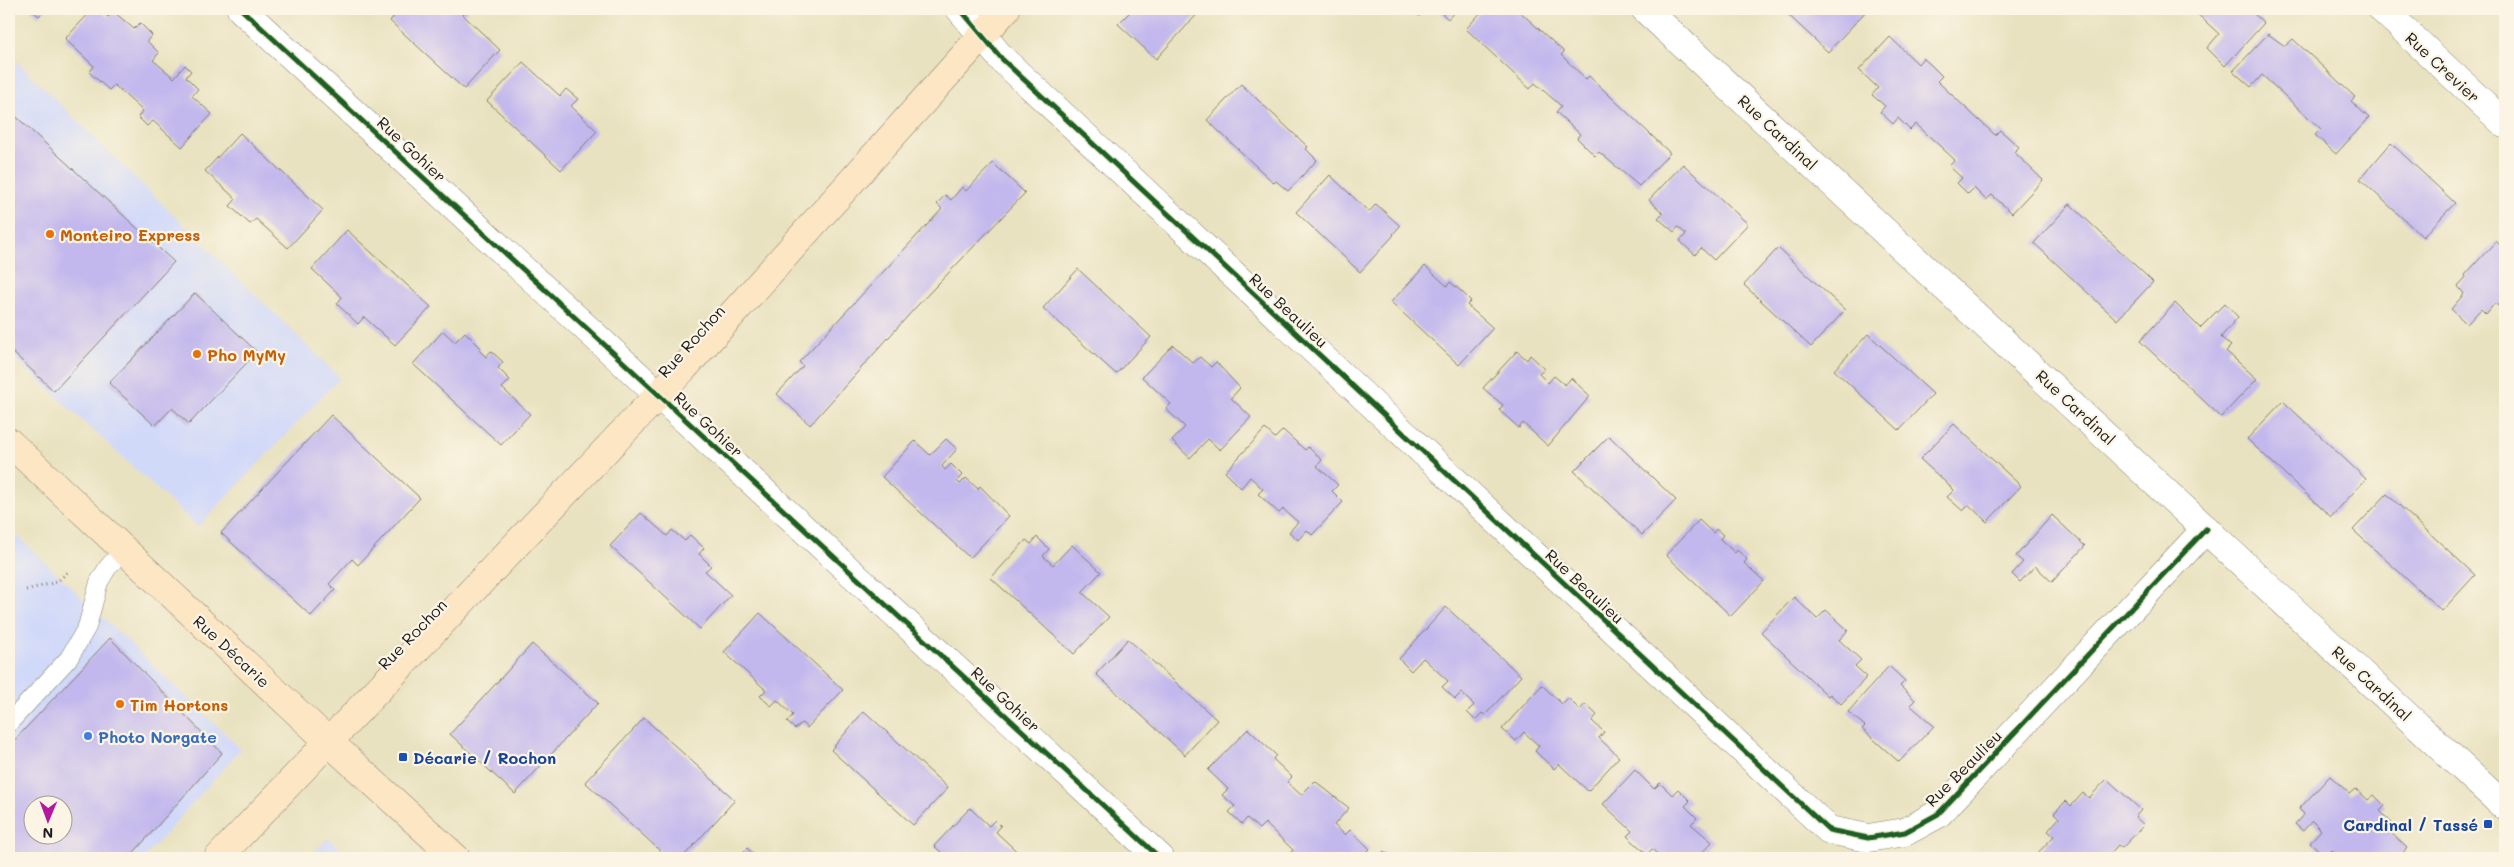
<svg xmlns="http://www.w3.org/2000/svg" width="2514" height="867" viewBox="0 0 2514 867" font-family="Mali,sans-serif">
  <rect width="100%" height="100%" fill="#fcf5e5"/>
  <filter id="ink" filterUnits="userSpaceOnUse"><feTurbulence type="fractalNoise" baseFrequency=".02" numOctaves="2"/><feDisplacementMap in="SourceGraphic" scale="10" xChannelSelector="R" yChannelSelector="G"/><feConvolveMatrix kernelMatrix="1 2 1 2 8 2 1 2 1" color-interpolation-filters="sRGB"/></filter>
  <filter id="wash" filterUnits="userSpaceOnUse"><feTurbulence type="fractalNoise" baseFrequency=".0096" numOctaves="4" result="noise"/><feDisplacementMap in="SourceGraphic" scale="20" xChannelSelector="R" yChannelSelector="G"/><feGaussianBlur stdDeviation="1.12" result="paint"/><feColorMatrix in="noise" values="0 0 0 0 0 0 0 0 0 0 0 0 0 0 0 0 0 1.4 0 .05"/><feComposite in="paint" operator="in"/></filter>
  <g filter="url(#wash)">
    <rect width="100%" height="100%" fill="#e9e2c0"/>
    <g fill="#d1d9f9" fill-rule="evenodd">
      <path d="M 9,54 L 340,378 L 198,527 L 9,353 Z"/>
      <path d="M 9,528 L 241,749 L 144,858 L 9,858 ZM 32,804 L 62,804 L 62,834 L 32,834 Z"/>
      <path d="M 328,838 L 351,858 L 308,858 Z"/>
    </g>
    <g id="blocks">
      <g fill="#c2b8ed" fill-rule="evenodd">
        <path d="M 30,9 L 46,9 L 39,16 Z"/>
        <path d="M 93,9 L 98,9 L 108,17 L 113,11 L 134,29 L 140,23 L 152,35 L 147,41 L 159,53 L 153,60 L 174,78 L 185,65 L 191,71 L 186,77 L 198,89 L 192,96 L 212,114 L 182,147 L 153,121 L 147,126 L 138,117 L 143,111 L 114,85 L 109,90 L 89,72 L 94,66 L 65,39 Z"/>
        <path d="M 400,9 L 469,9 L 463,15 L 500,50 L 464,89 L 390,21 Z"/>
        <path d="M 1133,9 L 1202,9 L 1156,59 L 1118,24 Z"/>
        <path d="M 1411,9 L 1427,9 L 1419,16 Z"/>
        <path d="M 1437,9 L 1457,9 L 1448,19 Z"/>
        <path d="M 1484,9 L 1517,9 L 1564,52 L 1561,55 L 1586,79 L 1589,76 L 1670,153 L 1639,186 L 1599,152 L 1595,156 L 1577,138 L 1580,134 L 1556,112 L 1561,106 L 1535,83 L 1530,89 L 1466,29 Z"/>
        <path d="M 1782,9 L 1868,9 L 1828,52 Z"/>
        <path d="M 2192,9 L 2254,9 L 2251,11 L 2264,23 L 2225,66 L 2207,48 L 2219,34 Z"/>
        <path d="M 2268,34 L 2285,46 L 2293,39 L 2355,97 L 2351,101 L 2369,118 L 2336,154 L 2315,135 L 2321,129 L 2262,75 L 2251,87 L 2233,71 Z"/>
        <path d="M 1890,37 L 1918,64 L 1923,58 L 1933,67 L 1942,76 L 1937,81 L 1995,135 L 2000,130 L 2019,147 L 2014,152 L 2043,180 L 2012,213 L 1992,195 L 1986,200 L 1974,188 L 1968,194 L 1957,183 L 1962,178 L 1949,166 L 1955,160 L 1916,124 L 1910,130 L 1898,118 L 1893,124 L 1880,112 L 1885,106 L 1872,95 L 1878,88 L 1859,70 Z"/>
        <path d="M 523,62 L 560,96 L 566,89 L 578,99 L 571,106 L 597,131 L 561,170 L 487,101 Z"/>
        <path d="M 1241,84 L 1308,147 L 1306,149 L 1317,160 L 1288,191 L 1276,181 L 1274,183 L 1207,120 Z"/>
        <path d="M 9,110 L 174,262 L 54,391 L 9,349 Z"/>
        <path d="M 240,133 L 323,210 L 288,248 L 256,219 L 250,224 L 230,206 L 236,199 L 205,171 Z"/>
        <path d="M 2391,143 L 2455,203 L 2423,237 L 2360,179 Z"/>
        <path d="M 993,163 L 1025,193 L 916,307 L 810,425 L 777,394 L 803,366 L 799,362 L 942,209 L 937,204 L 945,195 L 951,200 L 962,187 L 966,191 Z"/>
        <path d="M 1683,164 L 1748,224 L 1714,260 L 1701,248 L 1695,255 L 1680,241 L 1686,234 L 1678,227 L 1674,232 L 1658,218 L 1663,213 L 1649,200 Z"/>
        <path d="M 1330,175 L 1369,212 L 1376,204 L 1400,226 L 1393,234 L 1394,235 L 1360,272 L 1296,212 Z"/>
        <path d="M 2070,204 L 2153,282 L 2117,320 L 2034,243 Z"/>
        <path d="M 347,230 L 431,307 L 395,345 L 364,317 L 358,324 L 337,304 L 342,297 L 312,269 Z"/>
        <path d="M 2496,241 L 2505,250 L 2505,312 L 2495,303 L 2486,314 L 2481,309 L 2467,324 L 2451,309 L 2464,294 L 2458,286 L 2466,277 L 2465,275 Z"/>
        <path d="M 1778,248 L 1845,310 L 1811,347 L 1744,285 Z"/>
        <path d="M 1425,266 L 1447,286 L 1450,282 L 1461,291 L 1471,301 L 1467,305 L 1493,328 L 1459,365 L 1391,302 Z"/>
        <path d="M 1078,269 L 1151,337 L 1116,374 L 1043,308 Z"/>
        <path d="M 195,293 L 257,352 L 189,424 L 172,408 L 155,426 L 109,383 Z"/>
        <path d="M 2175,303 L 2200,328 L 2225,303 L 2238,317 L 2221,337 L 2231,346 L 2226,351 L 2257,379 L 2221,417 L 2140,341 Z"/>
        <path d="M 443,331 L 455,342 L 465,332 L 481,348 L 479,350 L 486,357 L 491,351 L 503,362 L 498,368 L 510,380 L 502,388 L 530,414 L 501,445 L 413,364 Z"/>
        <path d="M 1868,334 L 1933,394 L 1899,430 L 1834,370 Z"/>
        <path d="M 1173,345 L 1193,363 L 1200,357 L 1211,367 L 1216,362 L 1240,388 L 1231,398 L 1251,417 L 1220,450 L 1208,439 L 1190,458 L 1172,441 L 1185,427 L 1166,409 L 1171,404 L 1142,377 Z"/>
        <path d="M 1517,351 L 1527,360 L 1530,355 L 1545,369 L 1539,374 L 1548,383 L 1554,376 L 1565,385 L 1571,378 L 1590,396 L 1548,446 L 1523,423 L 1519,428 L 1499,410 L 1503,405 L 1483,388 Z"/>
        <path d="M 2283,401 L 2366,479 L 2331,517 L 2247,439 Z"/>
        <path d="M 331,415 L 420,498 L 358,565 L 352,559 L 329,584 L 335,590 L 311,616 L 221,533 Z"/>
        <path d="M 1954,424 L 2021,486 L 1987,522 L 1969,505 L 1963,511 L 1947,497 L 1954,490 L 1920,459 Z"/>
        <path d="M 1265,429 L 1275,438 L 1283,430 L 1305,450 L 1308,447 L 1322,460 L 1317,466 L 1338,485 L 1332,491 L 1343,502 L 1312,535 L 1307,530 L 1298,540 L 1289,532 L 1298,522 L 1283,509 L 1279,513 L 1258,494 L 1263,489 L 1250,477 L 1241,488 L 1225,472 Z"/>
        <path d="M 1609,436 L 1676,500 L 1642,535 L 1574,471 Z"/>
        <path d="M 946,439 L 957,449 L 942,466 L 945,470 L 951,464 L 962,475 L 957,481 L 960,484 L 966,478 L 978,489 L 980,486 L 1009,516 L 970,558 L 882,477 L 915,441 L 930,455 Z"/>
        <path d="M 2387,494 L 2475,575 L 2442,611 L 2353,530 Z"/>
        <path d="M 641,513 L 667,536 L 672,530 L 685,541 L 690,535 L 704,548 L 699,554 L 711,566 L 705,571 L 731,595 L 700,629 L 610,546 Z"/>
        <path d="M 2052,515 L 2085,546 L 2052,582 L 2035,566 L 2020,582 L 2012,574 L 2023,562 L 2016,556 Z"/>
        <path d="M 1699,520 L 1713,533 L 1716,529 L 1723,535 L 1720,539 L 1735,553 L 1737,550 L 1747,559 L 1744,563 L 1764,581 L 1731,616 L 1666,555 Z"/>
        <path d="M 1037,537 L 1049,549 L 1043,556 L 1053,565 L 1072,545 L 1101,572 L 1082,592 L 1109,617 L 1074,654 L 991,578 L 1026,540 L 1031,544 Z"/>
        <path d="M 1794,597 L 1817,619 L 1826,610 L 1848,630 L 1839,640 L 1861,660 L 1855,666 L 1867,677 L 1841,704 L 1830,694 L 1828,696 L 1761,632 Z"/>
        <path d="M 1446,607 L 1521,676 L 1485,715 L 1482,713 L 1475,720 L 1467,712 L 1474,705 L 1461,693 L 1455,699 L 1442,687 L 1448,681 L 1423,658 L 1411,671 L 1399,659 Z"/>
        <path d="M 760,613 L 843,690 L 807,728 L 802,723 L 795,729 L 787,722 L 793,715 L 777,700 L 771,706 L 760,696 L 766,690 L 724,652 Z"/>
        <path d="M 110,638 L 222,753 L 129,858 L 9,858 L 9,746 ZM 32,804 L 62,804 L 62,834 L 32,834 Z"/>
        <path d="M 1128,639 L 1217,720 L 1185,755 L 1096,674 Z"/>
        <path d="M 532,644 L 598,703 L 515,794 L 450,734 Z"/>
        <path d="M 1889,666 L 1905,681 L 1900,686 L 1915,700 L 1910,705 L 1934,726 L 1899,762 L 1862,729 L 1865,726 L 1848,712 Z"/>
        <path d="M 1542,685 L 1562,704 L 1568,698 L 1580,710 L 1585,704 L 1597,715 L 1592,721 L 1604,732 L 1599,738 L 1619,757 L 1588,791 L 1559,764 L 1554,769 L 1535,751 L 1539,746 L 1524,732 L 1516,741 L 1502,729 Z"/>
        <path d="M 864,711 L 948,788 L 913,825 L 831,750 Z"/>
        <path d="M 644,718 L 735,800 L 682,858 L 668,858 L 585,782 Z"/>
        <path d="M 1248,729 L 1276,755 L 1273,759 L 1292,777 L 1287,782 L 1301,795 L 1315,781 L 1349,808 L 1334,825 L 1345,835 L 1350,830 L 1370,849 L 1364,854 L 1369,858 L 1286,858 L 1293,850 L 1265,823 L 1259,829 L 1247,818 L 1242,824 L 1229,812 L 1235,806 L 1222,795 L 1228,789 L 1208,770 Z"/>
        <path d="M 1635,770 L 1654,789 L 1660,783 L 1672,795 L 1678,789 L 1690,801 L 1685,806 L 1697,818 L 1691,824 L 1712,842 L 1697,858 L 1661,858 L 1652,849 L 1647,854 L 1627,836 L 1632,831 L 1603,804 Z"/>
        <path d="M 2330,776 L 2350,794 L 2356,789 L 2368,800 L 2374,795 L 2385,806 L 2380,811 L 2392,823 L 2386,828 L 2407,848 L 2398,858 L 2352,858 L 2347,853 L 2341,858 L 2332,850 L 2326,857 L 2310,842 L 2321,830 L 2312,821 L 2303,831 L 2295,824 L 2304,814 L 2299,809 Z"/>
        <path d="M 2107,779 L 2141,810 L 2135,817 L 2144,825 L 2122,848 L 2118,845 L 2106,858 L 2033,858 L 2054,836 L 2048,831 L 2059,818 L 2054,813 L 2066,801 L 2071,806 L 2083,793 L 2089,798 Z"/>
        <path d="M 970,808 L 989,826 L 995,820 L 1001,826 L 996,832 L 1024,858 L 935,858 L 941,852 L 934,846 Z"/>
        <path d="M 747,848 L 758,858 L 738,858 Z"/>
        <path d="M 1384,851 L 1392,858 L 1378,858 Z"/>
      </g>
    </g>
  </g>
  <g filter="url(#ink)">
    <use href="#blocks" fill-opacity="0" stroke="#827f6e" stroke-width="1"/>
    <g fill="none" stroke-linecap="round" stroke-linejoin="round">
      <defs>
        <path id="lane" d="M 9,723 L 69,658 L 87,627 L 99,582 L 108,567 L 124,549"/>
        <g id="street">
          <path d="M 241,9 L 1160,858"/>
          <path d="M 960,9 L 1002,59 L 1829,830 L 1868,838 L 1905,832 L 1938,814 L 2206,529"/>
          <path d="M 1645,9 L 2505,807"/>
          <path d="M 2382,9 L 2505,124"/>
        </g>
        <g id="secondary">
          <path d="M 9,442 L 328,741 L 456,858"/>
          <path d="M 218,858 L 684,368 L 1006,9"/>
        </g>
      </defs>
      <use href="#lane" stroke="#827f6e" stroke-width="19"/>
      <use href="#street" stroke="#827f6e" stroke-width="29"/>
      <use href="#secondary" stroke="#827f6e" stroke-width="29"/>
      <g stroke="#827f6e" stroke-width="3" stroke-dasharray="1 4" stroke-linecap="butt">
        <path d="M 26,590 L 57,582 L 70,570"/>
        <path d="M 2500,857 L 2504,857"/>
      </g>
      <use href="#lane" stroke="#fff" stroke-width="18"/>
      <use href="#street" stroke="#fff" stroke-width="28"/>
      <use href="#secondary" stroke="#fce6c4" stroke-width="28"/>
      <defs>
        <g id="cycleway">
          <path d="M 241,9 L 1160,858"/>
          <path d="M 960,9 L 1002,59 L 1829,830 L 1868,838 L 1905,832 L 1938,814 L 2206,529"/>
        </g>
      </defs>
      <use href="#cycleway" stroke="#fcf5e5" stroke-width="8"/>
      <use href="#cycleway" stroke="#1b5e20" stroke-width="5"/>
    </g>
  </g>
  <g fill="#e8710a" stroke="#fcf5e5" stroke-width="2">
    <circle cx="50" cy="234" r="5"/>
    <circle cx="197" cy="354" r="5"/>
    <circle cx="120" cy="704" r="5"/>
  </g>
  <circle fill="#3f7fe0" stroke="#fcf5e5" stroke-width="2" cx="88" cy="736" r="5"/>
  <g fill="#1a4fb4" stroke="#fcf5e5" stroke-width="2">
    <rect x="398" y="752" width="10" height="10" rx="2.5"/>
    <rect x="2483" y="819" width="10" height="10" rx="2.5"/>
  </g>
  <g text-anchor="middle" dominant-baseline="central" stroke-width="4.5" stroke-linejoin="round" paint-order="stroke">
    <g font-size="16" fill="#1c1c1c" stroke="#fcf5e5">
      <text transform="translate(2443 67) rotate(43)">Rue Crevier</text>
      <text transform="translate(1778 132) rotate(43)">Rue Cardinal</text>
      <text transform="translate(412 149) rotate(43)">Rue Gohier</text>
      <text transform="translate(1289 310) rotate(43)">Rue Beaulieu</text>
      <text transform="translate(691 341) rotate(-48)">Rue Rochon</text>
      <text transform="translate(2076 407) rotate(43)">Rue Cardinal</text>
      <text transform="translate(709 424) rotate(43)">Rue Gohier</text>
      <text transform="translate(1585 586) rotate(43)">Rue Beaulieu</text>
      <text transform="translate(412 634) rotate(-46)">Rue Rochon</text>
      <text transform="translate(232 651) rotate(43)">Rue Décarie</text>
      <text transform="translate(2372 683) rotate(43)">Rue Cardinal</text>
      <text transform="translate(1006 699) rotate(43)">Rue Gohier</text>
      <text transform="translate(1963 768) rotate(-45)">Rue Beaulieu</text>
    </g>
    <g font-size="16" font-weight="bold" fill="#c56008" stroke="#fcf5e5" text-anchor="start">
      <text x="60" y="234">Monteiro Express</text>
      <text x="207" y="354">Pho MyMy</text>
      <text x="130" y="704">Tim Hortons</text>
    </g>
    <g font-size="16" font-weight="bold" fill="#366cbe" stroke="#fcf5e5" text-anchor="start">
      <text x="98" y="736">Photo Norgate</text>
    </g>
    <g font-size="16" font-weight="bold" fill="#164399" stroke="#fcf5e5" text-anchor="start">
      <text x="413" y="757">Décarie / Rochon</text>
      <text x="2478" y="824" text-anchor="end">Cardinal / Tassé</text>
    </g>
  </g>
  <rect width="2514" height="867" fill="none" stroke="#fcf5e5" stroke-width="30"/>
  <g transform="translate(48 820) rotate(181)"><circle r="24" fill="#fcf5e5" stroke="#a29e95"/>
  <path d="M0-4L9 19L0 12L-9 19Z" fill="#b5179e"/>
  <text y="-8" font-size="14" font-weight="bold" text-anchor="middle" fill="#1c1c1c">N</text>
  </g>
</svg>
